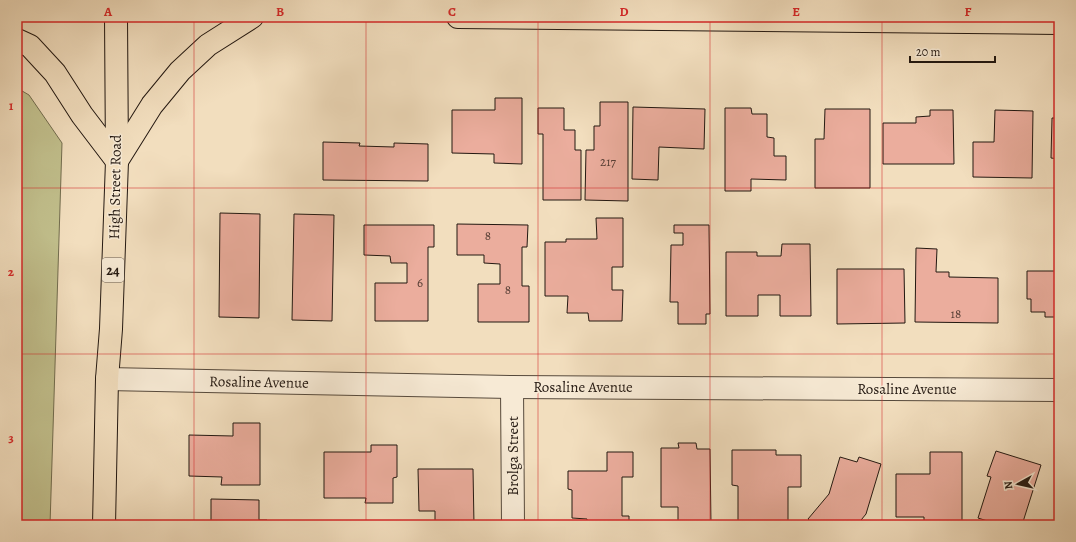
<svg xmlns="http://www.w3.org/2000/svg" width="1076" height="542" viewBox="0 0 1076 542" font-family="Alegreya,serif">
  <rect width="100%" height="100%" fill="#f2debe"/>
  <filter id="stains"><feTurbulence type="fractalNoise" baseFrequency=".005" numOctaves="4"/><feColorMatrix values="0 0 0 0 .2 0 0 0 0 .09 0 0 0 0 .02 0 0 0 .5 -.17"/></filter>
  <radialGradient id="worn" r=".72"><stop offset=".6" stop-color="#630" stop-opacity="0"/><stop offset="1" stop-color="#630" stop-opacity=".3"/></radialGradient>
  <path fill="#c1bf8c" stroke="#726c4e" d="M 17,88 L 29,95 L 62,143 L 50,525 L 17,525 Z"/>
  <g fill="#ebad9d" stroke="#231811">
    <path d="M 495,98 L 522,98 L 522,164 L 494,163 L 494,154 L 452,153 L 452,110 L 495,110 Z"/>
    <path d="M 600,102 L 628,102 L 628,201 L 585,200 L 586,150 L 594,150 L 594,126 L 600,126 Z"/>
    <path d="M 633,107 L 705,109 L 704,149 L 659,147 L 658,180 L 632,179 Z"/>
    <path d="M 538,108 L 564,108 L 564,130 L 575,130 L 575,150 L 581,150 L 581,200 L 543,200 L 543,134 L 538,134 Z"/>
    <path d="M 725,108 L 751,108 L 752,114 L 767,114 L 767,137 L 774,138 L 774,156 L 786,156 L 786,180 L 751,179 L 751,191 L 725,191 Z"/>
    <path d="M 825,109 L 870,109 L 870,188 L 815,188 L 815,139 L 824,139 Z"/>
    <path d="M 930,110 L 953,110 L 954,164 L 883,164 L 883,123 L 916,123 L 916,117 L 930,116 Z"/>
    <path d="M 995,110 L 1033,111 L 1032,178 L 973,177 L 973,142 L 994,142 Z"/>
    <path d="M 1052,118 L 1059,118 L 1059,159 L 1051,158 Z"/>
    <path d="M 323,142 L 360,143 L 359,146 L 394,147 L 394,143 L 428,144 L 428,181 L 323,180 Z"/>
    <path d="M 220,213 L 260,214 L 259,318 L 219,317 Z"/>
    <path d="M 294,214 L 334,215 L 332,321 L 292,320 Z"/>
    <path d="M 596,218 L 623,218 L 623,267 L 612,267 L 612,290 L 623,290 L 622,321 L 589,321 L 588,313 L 567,313 L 568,296 L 545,296 L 545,242 L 566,242 L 566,239 L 597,239 Z"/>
    <path d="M 457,224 L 528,225 L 527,247 L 522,247 L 522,286 L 529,286 L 529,322 L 478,322 L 478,284 L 500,284 L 500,264 L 484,263 L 484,255 L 457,255 Z"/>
    <path d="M 364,225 L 434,225 L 434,247 L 428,247 L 428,321 L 375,321 L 375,283 L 407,283 L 407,263 L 391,263 L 390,256 L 364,255 Z"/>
    <path d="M 674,225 L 709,225 L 710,314 L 706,314 L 706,324 L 678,324 L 678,302 L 670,302 L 671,245 L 683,245 L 683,233 L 674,233 Z"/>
    <path d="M 782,244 L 810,244 L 811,316 L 780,316 L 780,295 L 758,295 L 758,316 L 726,316 L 726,252 L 757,252 L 757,256 L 781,256 Z"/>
    <path d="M 916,248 L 937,249 L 936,272 L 949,272 L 949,277 L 998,278 L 998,323 L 915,322 Z"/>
    <path d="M 837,269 L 904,269 L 905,323 L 837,324 Z"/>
    <path d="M 1027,271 L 1059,271 L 1059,317 L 1045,317 L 1045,312 L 1031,312 L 1031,299 L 1027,299 Z"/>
    <path d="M 233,423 L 260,423 L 260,485 L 221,485 L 222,477 L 189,476 L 189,435 L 233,436 Z"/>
    <path d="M 678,443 L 696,443 L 697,449 L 710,449 L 711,525 L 678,525 L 678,507 L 661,507 L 661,448 L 679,448 Z"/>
    <path d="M 371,445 L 397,445 L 397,477 L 393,478 L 393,503 L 365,503 L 366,498 L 324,498 L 324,452 L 371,452 Z"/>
    <path d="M 732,450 L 776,450 L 776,455 L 801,455 L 801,487 L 788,487 L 788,525 L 738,525 L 738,486 L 732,485 Z"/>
    <path d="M 996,451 L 1041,465 L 1022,525 L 1000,525 L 978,518 L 991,477 L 987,476 Z"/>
    <path d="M 607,452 L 633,452 L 633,477 L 622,477 L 622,516 L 629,516 L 629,525 L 587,525 L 587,519 L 572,518 L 572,490 L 568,489 L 568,471 L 607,471 Z"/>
    <path d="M 930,452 L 962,452 L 962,525 L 924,525 L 924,517 L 896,517 L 896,474 L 930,474 Z"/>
    <path d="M 840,457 L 857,462 L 859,457 L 881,464 L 866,514 L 857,525 L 814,525 L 808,519 L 829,494 Z"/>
    <path d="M 418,469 L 473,469 L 474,525 L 435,525 L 435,511 L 419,511 Z"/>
    <path d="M 211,499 L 259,500 L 259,520 L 267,520 L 267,525 L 211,525 Z"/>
    <path d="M 1059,502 L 1059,525 L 1057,525 Z"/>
  </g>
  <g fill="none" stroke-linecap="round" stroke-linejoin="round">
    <defs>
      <g id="minor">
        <path d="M 107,379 L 512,387 L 1059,390"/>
        <path d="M 512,387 L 513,525"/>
      </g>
      <g id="primary">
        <path d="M 458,17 L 1059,23"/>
        <path d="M 17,40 L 30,46 L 55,73 L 82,115 L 117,161"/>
        <path d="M 117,161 L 152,105 L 180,71 L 208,45 L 252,17"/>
        <path d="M 104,525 L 107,379 L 111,329 L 117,161 L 116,17"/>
      </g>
    </defs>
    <use href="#minor" stroke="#574a3c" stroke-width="24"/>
    <use href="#primary" stroke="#231811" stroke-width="24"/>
    <use href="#minor" stroke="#f7ead5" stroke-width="22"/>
    <use href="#primary" stroke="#f2debe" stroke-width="22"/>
  </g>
  <path fill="none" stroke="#d62828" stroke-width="1" stroke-opacity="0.55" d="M 194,17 L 194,525M 366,17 L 366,525M 538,17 L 538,525M 710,17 L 710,525M 882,17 L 882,525M 17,188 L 1059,188M 17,354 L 1059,354"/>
  <g text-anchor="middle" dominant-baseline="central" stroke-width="3" stroke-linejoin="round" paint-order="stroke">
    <g font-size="13" fill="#553d34">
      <text x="608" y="161">217</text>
      <text x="488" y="235">8</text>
      <text x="420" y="282">6</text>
      <text x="508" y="289">8</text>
      <text x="956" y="313">18</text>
    </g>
    <rect fill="#f7ead5" stroke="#63574c" stroke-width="1" x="102" y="258" width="22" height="24" rx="3"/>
    <g font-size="14" font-weight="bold" fill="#231811">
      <text x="113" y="270">24</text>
    </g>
    <g font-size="15" fill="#231811" stroke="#f7ead5">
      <text transform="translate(115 187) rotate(-89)">High Street Road</text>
      <text transform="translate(259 382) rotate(1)">Rosaline Avenue</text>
      <text x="583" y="387">Rosaline Avenue</text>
      <text x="907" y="389">Rosaline Avenue</text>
      <text transform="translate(513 456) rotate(-90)">Brolga Street</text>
    </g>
  </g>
  <rect width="1076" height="542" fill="none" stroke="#f2debe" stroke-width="44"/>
  <g transform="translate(1018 484) rotate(262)" stroke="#f7ead5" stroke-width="3" paint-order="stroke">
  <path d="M0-3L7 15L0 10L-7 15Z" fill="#231811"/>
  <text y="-6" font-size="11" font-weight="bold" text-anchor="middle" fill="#231811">N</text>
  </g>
  <path d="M910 56v6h85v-6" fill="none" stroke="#231811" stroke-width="2"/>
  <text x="916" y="56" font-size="12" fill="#231811" stroke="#f7ead5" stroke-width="3" paint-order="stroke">20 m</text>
  <rect x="22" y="22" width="1032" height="498" fill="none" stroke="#d62828" stroke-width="1.5"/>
  <g font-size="13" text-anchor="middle" font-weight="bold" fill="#d62828">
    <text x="108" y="16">A</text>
    <text x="280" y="16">B</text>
    <text x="452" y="16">C</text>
    <text x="624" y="16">D</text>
    <text x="796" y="16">E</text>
    <text x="968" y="16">F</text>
    <text x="11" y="110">1</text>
    <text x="11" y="276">2</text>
    <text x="11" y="442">3</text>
  </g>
  <rect width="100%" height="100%" filter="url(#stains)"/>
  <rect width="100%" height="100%" fill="url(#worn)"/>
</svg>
